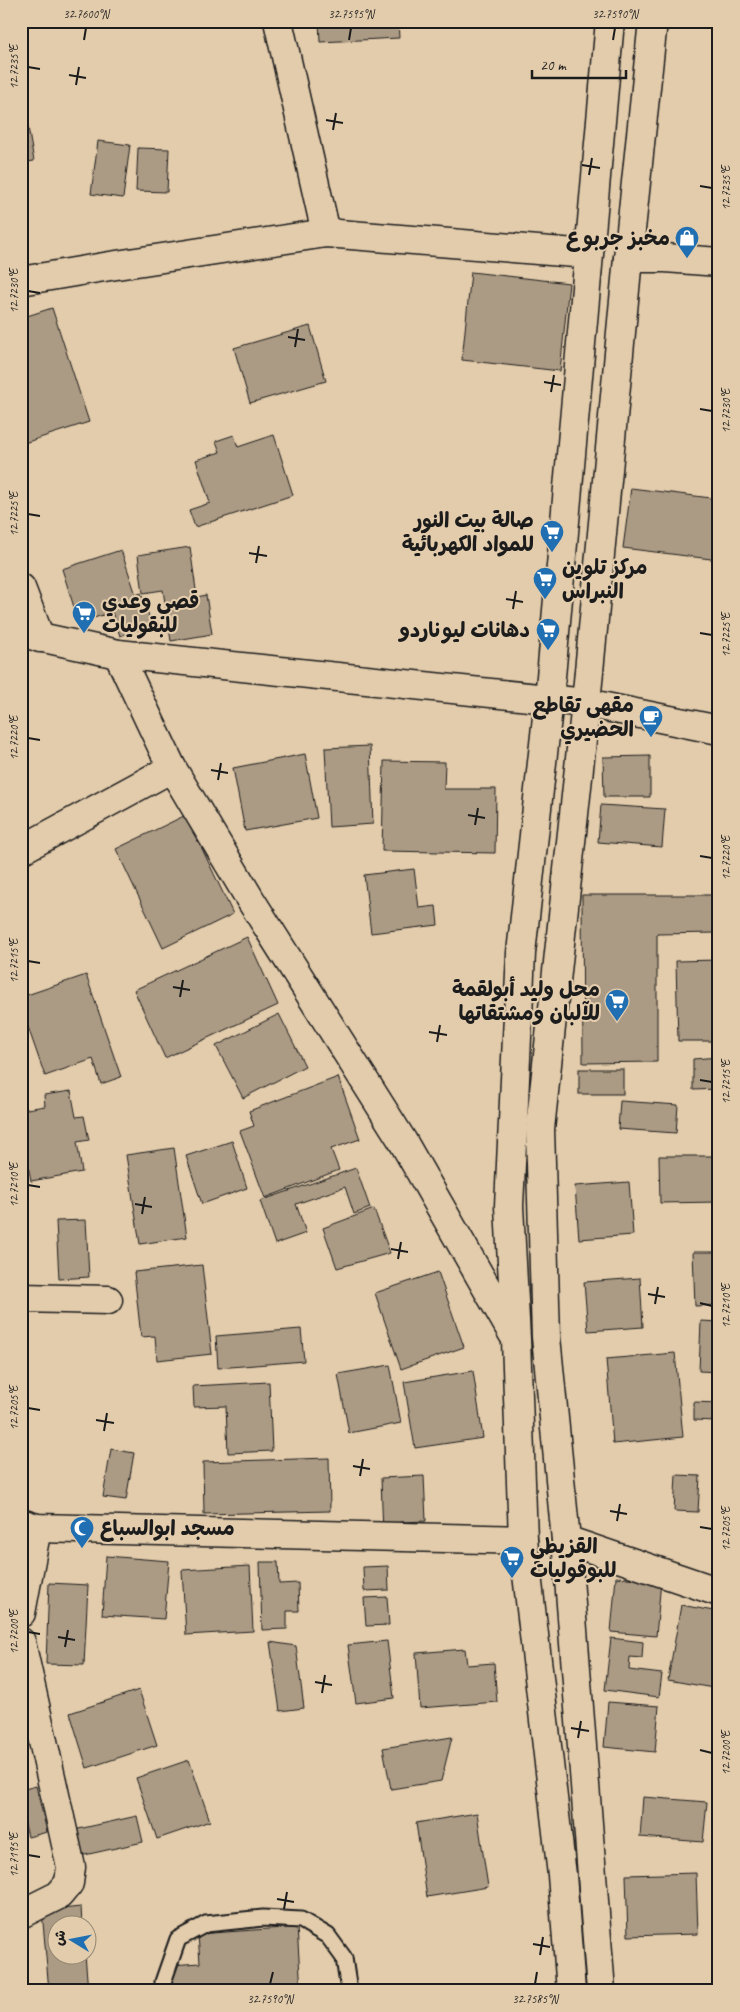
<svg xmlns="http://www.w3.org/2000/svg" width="740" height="2012" viewBox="0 0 740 2012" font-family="Caveat,'Playpen Sans Arabic',sans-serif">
  <rect width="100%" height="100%" fill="#e3ccac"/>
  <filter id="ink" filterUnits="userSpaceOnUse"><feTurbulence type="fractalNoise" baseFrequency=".02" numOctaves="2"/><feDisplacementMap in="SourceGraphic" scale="10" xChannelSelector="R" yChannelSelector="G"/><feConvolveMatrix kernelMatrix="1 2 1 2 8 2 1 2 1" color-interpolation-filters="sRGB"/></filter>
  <g filter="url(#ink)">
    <g fill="#ac9b84" stroke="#1c1c1c">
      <path d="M 319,21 L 398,21 L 399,38 L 320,42 Z"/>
      <path d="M 23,99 L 34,161 L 21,163 L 21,100 Z"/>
      <path d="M 98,141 L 130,145 L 123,198 L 91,194 Z"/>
      <path d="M 138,148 L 169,149 L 167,192 L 136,191 Z"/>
      <path d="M 471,272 L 569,283 L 560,371 L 462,360 Z"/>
      <path d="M 52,308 L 89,422 L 21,444 L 21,318 Z"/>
      <path d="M 310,326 L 326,381 L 250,403 L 234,348 Z"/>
      <path d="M 234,435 L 238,447 L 274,435 L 293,495 L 195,527 L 189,510 L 210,503 L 196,460 L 220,452 L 216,441 Z"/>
      <path d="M 631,488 L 719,499 L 719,560 L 623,548 Z"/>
      <path d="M 190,547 L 197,597 L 206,595 L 212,634 L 171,641 L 163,590 L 143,593 L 138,555 Z"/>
      <path d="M 121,550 L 136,595 L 141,593 L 152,625 L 120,636 L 112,612 L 79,623 L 62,569 Z"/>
      <path d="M 370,746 L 373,824 L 329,827 L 325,748 Z"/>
      <path d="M 305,754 L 317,818 L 245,831 L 233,768 Z"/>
      <path d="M 650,756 L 650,797 L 604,797 L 603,757 Z"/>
      <path d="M 384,761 L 445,762 L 444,789 L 496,789 L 495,853 L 382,851 Z"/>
      <path d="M 601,805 L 665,809 L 662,847 L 598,842 Z"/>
      <path d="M 186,815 L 233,914 L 163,948 L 116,849 Z"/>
      <path d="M 414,869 L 419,908 L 436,906 L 438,925 L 371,933 L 364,875 Z"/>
      <path d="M 582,895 L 716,895 L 716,933 L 657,934 L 657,1062 L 583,1063 Z"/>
      <path d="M 247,937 L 278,1005 L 165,1058 L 134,990 Z"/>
      <path d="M 719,960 L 719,1041 L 678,1041 L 676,961 Z"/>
      <path d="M 86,975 L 121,1077 L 101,1084 L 93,1059 L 45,1076 L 21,1007 L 21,997 Z"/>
      <path d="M 279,1014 L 305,1066 L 243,1098 L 216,1046 Z"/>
      <path d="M 719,1057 L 719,1089 L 693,1090 L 693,1059 Z"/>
      <rect x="579" y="1069" width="44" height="25"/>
      <path d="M 338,1077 L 360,1139 L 331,1149 L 339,1170 L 265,1198 L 240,1131 L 254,1126 L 249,1111 Z"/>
      <path d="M 71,1091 L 76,1117 L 84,1116 L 89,1140 L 77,1142 L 82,1172 L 31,1181 L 21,1127 L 21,1110 L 45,1106 L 44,1095 Z"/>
      <path d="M 620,1101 L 678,1105 L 676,1133 L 618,1129 Z"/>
      <path d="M 232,1141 L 247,1188 L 202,1204 L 186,1156 Z"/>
      <path d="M 174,1148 L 187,1237 L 140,1244 L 126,1155 Z"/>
      <path d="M 659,1156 L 719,1156 L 719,1202 L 660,1203 Z"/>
      <path d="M 356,1168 L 370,1208 L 354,1214 L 345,1187 L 296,1204 L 306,1233 L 275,1244 L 260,1201 Z"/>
      <path d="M 629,1182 L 633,1235 L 579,1239 L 575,1186 Z"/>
      <path d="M 374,1209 L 390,1253 L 337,1268 L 323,1228 Z"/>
      <path d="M 86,1220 L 89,1277 L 59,1279 L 56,1221 Z"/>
      <path d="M 693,1252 L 719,1252 L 719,1305 L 695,1306 Z"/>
      <path d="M 202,1265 L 212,1354 L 157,1360 L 155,1336 L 141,1337 L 134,1272 Z"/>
      <path d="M 438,1272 L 464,1347 L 401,1369 L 375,1293 Z"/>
      <path d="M 640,1278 L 643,1327 L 588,1331 L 584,1282 Z"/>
      <path d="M 701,1321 L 719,1322 L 719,1372 L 699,1371 Z"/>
      <path d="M 301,1329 L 304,1361 L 218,1368 L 216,1336 Z"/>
      <path d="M 675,1353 L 683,1437 L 613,1444 L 606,1359 Z"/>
      <path d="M 390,1365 L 401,1423 L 349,1433 L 338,1374 Z"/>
      <path d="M 473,1371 L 483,1438 L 415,1448 L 404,1382 Z"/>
      <path d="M 269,1382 L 272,1451 L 228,1453 L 226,1406 L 194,1407 L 193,1386 Z"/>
      <path d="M 694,1402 L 719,1403 L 719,1455 L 715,1455 L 716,1421 L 694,1420 Z"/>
      <path d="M 111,1449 L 134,1453 L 126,1500 L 103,1497 Z"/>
      <path d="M 329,1458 L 330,1511 L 204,1514 L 203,1462 Z"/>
      <path d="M 676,1475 L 700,1476 L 698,1512 L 674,1511 Z"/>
      <path d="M 424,1476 L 426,1521 L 400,1522 L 401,1533 L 383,1534 L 381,1478 Z"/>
      <path d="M 106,1556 L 169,1561 L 164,1619 L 102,1615 Z"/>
      <path d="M 260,1562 L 278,1562 L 279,1584 L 298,1583 L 299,1611 L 287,1611 L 287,1629 L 262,1630 Z"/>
      <path d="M 250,1566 L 253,1631 L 186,1635 L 182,1570 Z"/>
      <path d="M 388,1566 L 389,1590 L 364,1591 L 363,1567 Z"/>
      <path d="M 616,1577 L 661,1581 L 656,1636 L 611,1632 Z"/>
      <path d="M 49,1583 L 88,1585 L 84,1665 L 46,1664 Z"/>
      <path d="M 387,1597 L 389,1625 L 366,1626 L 364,1598 Z"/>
      <path d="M 681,1605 L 719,1612 L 719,1689 L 668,1680 Z"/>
      <path d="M 611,1638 L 643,1642 L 642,1658 L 630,1657 L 629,1670 L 662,1674 L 659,1697 L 605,1690 Z"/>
      <path d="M 387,1641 L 394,1698 L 356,1703 L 348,1645 Z"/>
      <path d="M 270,1642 L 296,1646 L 304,1708 L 280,1711 Z"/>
      <path d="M 465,1649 L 467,1665 L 494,1663 L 497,1702 L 420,1708 L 416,1653 Z"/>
      <path d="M 139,1690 L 157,1745 L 87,1768 L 70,1713 Z"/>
      <path d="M 608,1702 L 659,1706 L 655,1752 L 604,1747 Z"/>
      <path d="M 452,1737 L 441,1781 L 391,1789 L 383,1748 Z"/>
      <path d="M 189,1760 L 210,1821 L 157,1839 L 136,1778 Z"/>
      <path d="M 36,1786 L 47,1832 L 28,1837 L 21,1808 L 21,1790 Z"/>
      <path d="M 643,1797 L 707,1802 L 703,1842 L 640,1837 Z"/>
      <path d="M 477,1813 L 488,1887 L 427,1897 L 416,1823 Z"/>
      <path d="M 137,1816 L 143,1842 L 80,1856 L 74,1830 Z"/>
      <path d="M 696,1873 L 698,1934 L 628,1936 L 626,1875 Z"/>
      <path d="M 81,1907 L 82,1924 L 58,1924 L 58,1954 L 85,1954 L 88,1991 L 49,1991 L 42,1911 Z"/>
      <path d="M 297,1927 L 301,1991 L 171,1991 L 171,1965 L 200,1963 L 198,1934 Z"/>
    </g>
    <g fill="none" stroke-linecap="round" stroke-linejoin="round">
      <defs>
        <path id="lane" d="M 163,1991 L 163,1982 L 178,1939 L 206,1924 L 263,1918 L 301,1920 L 328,1936 L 344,1958 L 349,1991"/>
        <g id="street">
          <path d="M 278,21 L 326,233"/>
          <path d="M 628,258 L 665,258 L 719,262"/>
          <path d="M 21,281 L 110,266 L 326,233 L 588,254"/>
          <path d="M 21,588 L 40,638"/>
          <path d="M 118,654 L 172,768 L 250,899 L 402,1140 L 513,1334"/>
          <path d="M 21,850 L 172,768"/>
          <path d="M 21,1298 L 108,1300"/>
          <path d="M 21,1523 L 37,1528 L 523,1540"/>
          <path d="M 566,1540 L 719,1592"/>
          <path d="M 21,1613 L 37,1528"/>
          <path d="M 21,1642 L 71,1867 L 69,1883 L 59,1895 L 21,1914"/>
          <path d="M 571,1991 L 562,1875 L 523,1540 L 516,1339 L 509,1206 L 521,953 L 549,699 L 610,21"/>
          <path d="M 601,1991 L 566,1540 L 546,1337 L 540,1129 L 586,703 L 628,258 L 653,21"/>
        </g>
        <path id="secondary" d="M 21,633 L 118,654 L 586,703 L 719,730"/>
      </defs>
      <use href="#lane" stroke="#1c1c1c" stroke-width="19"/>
      <use href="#street" stroke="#1c1c1c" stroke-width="31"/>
      <use href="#secondary" stroke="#1c1c1c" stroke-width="31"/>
      <use href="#lane" stroke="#e3ccac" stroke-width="15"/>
      <use href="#street" stroke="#e3ccac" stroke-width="28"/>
      <use href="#secondary" stroke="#e3ccac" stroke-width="28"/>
    </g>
  </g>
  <path fill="none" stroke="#1c1c1c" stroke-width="2" d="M 84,40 L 86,28M 349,40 L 351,28M 613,40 L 615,28M 28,67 L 40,69M 69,75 L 86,78M 76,85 L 79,67M 326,120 L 343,123M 333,130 L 336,113M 582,165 L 600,168M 589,175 L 592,158M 700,186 L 712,188M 28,291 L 40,293M 288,337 L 305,340M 295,347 L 298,329M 544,382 L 561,385M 551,392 L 554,375M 700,409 L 712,411M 28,514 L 40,516M 249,553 L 267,556M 256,563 L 259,546M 506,599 L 523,602M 513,609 L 516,591M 700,633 L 712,635M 28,738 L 40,740M 211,770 L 228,773M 218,780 L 221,763M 468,815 L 485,818M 475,825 L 478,808M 700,856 L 712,858M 28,961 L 40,963M 173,987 L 190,990M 180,997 L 183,980M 429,1032 L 447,1035M 437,1042 L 440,1025M 700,1080 L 712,1082M 28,1185 L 40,1187M 135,1204 L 152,1207M 142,1214 L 145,1197M 391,1249 L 408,1252M 398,1259 L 401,1242M 648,1294 L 665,1297M 700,1303 L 712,1306M 655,1304 L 658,1287M 28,1408 L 40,1410M 96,1420 L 114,1423M 104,1431 L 107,1413M 353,1466 L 370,1469M 360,1476 L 363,1459M 610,1511 L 627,1514M 617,1521 L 620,1504M 700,1527 L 712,1529M 28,1632 L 40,1634M 58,1637 L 75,1640M 65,1647 L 68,1630M 315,1682 L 332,1685M 322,1693 L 325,1675M 571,1728 L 589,1731M 578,1738 L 581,1721M 700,1750 L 712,1753M 28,1855 L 40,1857M 277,1899 L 294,1902M 284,1909 L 287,1892M 533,1944 L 550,1947M 540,1955 L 543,1937M 270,1984 L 273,1972M 535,1984 L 537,1972"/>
  <defs>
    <symbol id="shop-pin" viewBox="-11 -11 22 30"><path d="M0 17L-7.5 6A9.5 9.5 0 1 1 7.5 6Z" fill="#1f6fb2" stroke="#e3ccac"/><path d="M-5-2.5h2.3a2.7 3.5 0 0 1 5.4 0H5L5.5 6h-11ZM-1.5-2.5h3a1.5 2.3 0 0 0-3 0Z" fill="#fff"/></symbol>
    <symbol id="supermarket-pin" viewBox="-11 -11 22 30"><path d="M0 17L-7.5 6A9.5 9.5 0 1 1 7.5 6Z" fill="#1f6fb2" stroke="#e3ccac"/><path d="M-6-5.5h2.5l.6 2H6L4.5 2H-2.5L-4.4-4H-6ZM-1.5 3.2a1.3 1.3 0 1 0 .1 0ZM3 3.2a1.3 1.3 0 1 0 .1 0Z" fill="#fff"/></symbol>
    <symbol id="cafe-pin" viewBox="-11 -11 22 30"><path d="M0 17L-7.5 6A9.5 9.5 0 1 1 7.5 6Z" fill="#1f6fb2" stroke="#e3ccac"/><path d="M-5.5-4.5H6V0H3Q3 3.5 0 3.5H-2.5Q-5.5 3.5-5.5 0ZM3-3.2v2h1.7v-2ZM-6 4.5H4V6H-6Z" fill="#fff"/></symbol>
    <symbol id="mosque-pin" viewBox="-11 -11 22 30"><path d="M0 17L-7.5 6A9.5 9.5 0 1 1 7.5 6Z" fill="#1f6fb2" stroke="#e3ccac"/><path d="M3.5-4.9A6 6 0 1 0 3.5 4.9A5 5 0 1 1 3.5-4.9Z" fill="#fff"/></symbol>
  </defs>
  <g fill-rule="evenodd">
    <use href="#shop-pin" x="673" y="224" width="28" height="38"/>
    <use href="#supermarket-pin" x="538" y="518" width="28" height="38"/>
    <use href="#supermarket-pin" x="531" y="565" width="28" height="38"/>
    <use href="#supermarket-pin" x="70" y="599" width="28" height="38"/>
    <use href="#supermarket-pin" x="534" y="616" width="28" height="38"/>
    <use href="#cafe-pin" x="637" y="703" width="28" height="38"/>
    <use href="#supermarket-pin" x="603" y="987" width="28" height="38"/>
    <use href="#mosque-pin" x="68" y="1514" width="28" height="38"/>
    <use href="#supermarket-pin" x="498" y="1544" width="28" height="38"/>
  </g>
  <g text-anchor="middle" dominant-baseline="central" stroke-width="4" stroke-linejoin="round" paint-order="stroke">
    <g font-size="21" font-weight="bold" fill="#1c1c1c" stroke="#e3ccac" text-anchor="end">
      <text x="670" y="238">مخبز جربوع</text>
      <text x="534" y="520">صالة بيت النور<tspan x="534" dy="24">للمواد الكهربائية</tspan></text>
      <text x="562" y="567" text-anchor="start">مركز تلوين<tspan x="562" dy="24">النبراس</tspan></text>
      <text x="102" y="601" text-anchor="start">قصي وعدي<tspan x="102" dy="24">للبقوليات</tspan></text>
      <text x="530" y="630">دهانات ليوناردو</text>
      <text x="634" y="705">مقهى تقاطع<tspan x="634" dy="24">الحضيري</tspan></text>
      <text x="600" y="989">محل وليد أبولقمة<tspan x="600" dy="24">للآلبان ومشتقاتها</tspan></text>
      <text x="100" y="1528" text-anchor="start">مسجد ابوالسباع</text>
      <text x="530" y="1546" text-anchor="start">القزيطي<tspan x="530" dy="24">للبوقوليات</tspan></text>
    </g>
  </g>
  <rect width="740" height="2012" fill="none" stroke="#e3ccac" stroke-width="55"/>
  <g transform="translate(72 1940) rotate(280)"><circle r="24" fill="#e3ccac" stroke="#938672"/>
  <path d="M0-4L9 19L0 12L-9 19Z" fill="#1f6fb2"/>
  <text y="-8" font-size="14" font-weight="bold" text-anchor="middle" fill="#1c1c1c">ش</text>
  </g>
  <path d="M532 70v8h94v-8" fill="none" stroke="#1c1c1c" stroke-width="2.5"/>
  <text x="540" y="70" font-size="15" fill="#1c1c1c" stroke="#e3ccac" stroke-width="4" paint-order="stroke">20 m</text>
  <rect x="28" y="28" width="684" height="1956" fill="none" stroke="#1c1c1c" stroke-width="2"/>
  <g font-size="12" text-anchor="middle" fill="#1c1c1c">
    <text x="86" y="18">32.7600°N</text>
    <text x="351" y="18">32.7595°N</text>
    <text x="615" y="18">32.7590°N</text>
    <text transform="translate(14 67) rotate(-90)" y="4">12.7235°E</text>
    <text transform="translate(726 188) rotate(-90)" y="4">12.7235°E</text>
    <text transform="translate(14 291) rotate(-90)" y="4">12.7230°E</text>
    <text transform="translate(726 411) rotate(-90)" y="4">12.7230°E</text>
    <text transform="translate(14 514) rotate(-90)" y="4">12.7225°E</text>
    <text transform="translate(726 635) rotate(-90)" y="4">12.7225°E</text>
    <text transform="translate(14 738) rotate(-90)" y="4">12.7220°E</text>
    <text transform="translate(726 858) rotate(-90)" y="4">12.7220°E</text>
    <text transform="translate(14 961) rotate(-90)" y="4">12.7215°E</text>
    <text transform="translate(726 1082) rotate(-90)" y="4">12.7215°E</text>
    <text transform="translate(14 1185) rotate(-90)" y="4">12.7210°E</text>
    <text transform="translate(726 1306) rotate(-90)" y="4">12.7210°E</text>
    <text transform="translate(14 1408) rotate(-90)" y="4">12.7205°E</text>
    <text transform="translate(726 1529) rotate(-90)" y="4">12.7205°E</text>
    <text transform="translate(14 1632) rotate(-90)" y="4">12.7200°E</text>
    <text transform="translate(726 1753) rotate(-90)" y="4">12.7200°E</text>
    <text transform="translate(14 1855) rotate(-90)" y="4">12.7195°E</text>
    <text x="270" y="2003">32.7590°N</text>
    <text x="535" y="2003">32.7585°N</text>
  </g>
</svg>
